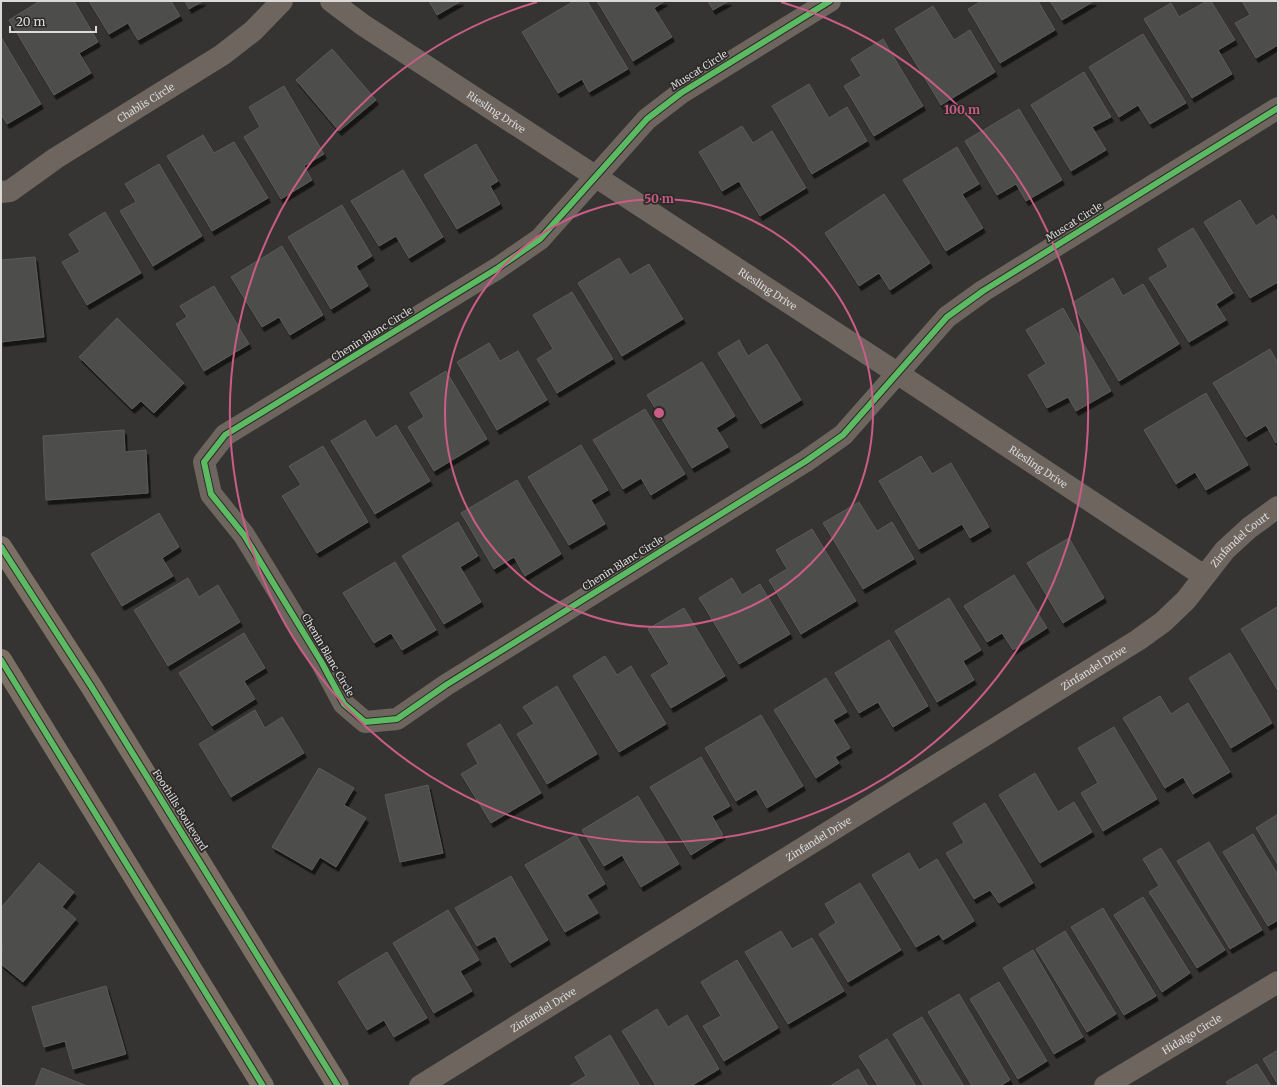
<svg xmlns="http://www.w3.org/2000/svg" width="1279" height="1087" viewBox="0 0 1279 1087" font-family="Merriweather,serif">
  <defs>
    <filter id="shadow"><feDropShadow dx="2.5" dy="4.5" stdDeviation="0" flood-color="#0009"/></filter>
  </defs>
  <rect width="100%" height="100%" fill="#353433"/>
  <g fill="#4e4d4c" stroke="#5b5a59" filter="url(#shadow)">
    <path d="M 40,1 L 74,1 L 98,42 L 79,53 L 91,73 L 54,95 L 9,20 Z"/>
    <path d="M 89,1 L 171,1 L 180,16 L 138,40 L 128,23 L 109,34 Z"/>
    <path d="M 185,1 L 203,1 L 189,9 Z"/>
    <path d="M 429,1 L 461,1 L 437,15 Z"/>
    <path d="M 574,1 L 587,1 L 628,69 L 589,92 L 582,79 L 558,93 L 522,32 Z"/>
    <path d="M 597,1 L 665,1 L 654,8 L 672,37 L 633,61 Z"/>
    <path d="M 708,1 L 729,1 L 713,10 Z"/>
    <path d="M 982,1 L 1038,1 L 1055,30 L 1000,63 L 968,9 Z"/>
    <path d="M 1050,1 L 1094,1 L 1062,20 Z"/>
    <path d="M 1207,1 L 1211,1 L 1235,40 L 1218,50 L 1232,74 L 1192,98 L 1144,19 L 1171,3 L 1179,17 Z"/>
    <path d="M 1242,1 L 1278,1 L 1278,45 L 1256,58 L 1235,23 L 1250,15 Z"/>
    <path d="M 933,6 L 954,40 L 970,30 L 995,72 L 941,105 L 895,29 Z"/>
    <path d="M 1143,34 L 1186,103 L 1150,124 L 1138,105 L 1119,117 L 1089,67 Z"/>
    <path d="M 1,37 L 41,104 L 7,124 L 1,114 Z"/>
    <path d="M 883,39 L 923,106 L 874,136 L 844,86 L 861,76 L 851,59 Z"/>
    <path d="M 332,49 L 376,100 L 339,131 L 296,80 Z"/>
    <path d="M 1084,72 L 1111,117 L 1092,127 L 1106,150 L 1071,171 L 1031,105 Z"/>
    <path d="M 809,84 L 829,118 L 847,107 L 867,141 L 812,174 L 772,106 Z"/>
    <path d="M 284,86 L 324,154 L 304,166 L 312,180 L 281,199 L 244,137 L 260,127 L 249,107 Z"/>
    <path d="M 1019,109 L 1062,180 L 1026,201 L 1016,184 L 997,195 L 965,141 Z"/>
    <path d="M 742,126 L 753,143 L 772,131 L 806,188 L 760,216 L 739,181 L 722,191 L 699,152 Z"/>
    <path d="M 203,135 L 214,153 L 234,142 L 268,198 L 212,231 L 167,156 Z"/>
    <path d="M 476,144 L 498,181 L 490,186 L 500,204 L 457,229 L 424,175 Z"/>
    <path d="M 957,147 L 979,184 L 962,194 L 983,228 L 946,251 L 903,180 Z"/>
    <path d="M 159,164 L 202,236 L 153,266 L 120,211 L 136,202 L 125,184 Z"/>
    <path d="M 403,170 L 443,237 L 409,258 L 396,236 L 379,246 L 351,201 Z"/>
    <path d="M 884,194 L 930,263 L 890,290 L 879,273 L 859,286 L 825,233 Z"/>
    <path d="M 1240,200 L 1256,226 L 1273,215 L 1278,223 L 1278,282 L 1250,298 L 1204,222 Z"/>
    <path d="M 342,205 L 372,256 L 356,266 L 368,286 L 331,309 L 288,237 Z"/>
    <path d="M 105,212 L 141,273 L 87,305 L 62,262 L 80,252 L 69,234 Z"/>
    <path d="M 1193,228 L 1233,293 L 1216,304 L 1226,320 L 1189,342 L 1149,278 L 1168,267 L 1158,249 Z"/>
    <path d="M 282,246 L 323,315 L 290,335 L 279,317 L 262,327 L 231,277 Z"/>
    <path d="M 35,257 L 44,337 L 1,342 L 1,260 Z"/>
    <path d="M 619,258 L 630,275 L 649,264 L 683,319 L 622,356 L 578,283 Z"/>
    <path d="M 1113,278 L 1123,296 L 1143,284 L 1179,344 L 1119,381 L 1072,303 Z"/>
    <path d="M 214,286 L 249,344 L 204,371 L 176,324 L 187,317 L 180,306 Z"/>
    <path d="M 572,292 L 613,359 L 557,393 L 537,359 L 553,349 L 533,315 Z"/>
    <path d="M 1063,308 L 1111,391 L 1076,411 L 1068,397 L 1047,408 L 1028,375 L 1046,364 L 1026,330 Z"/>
    <path d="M 117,318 L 184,383 L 154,413 L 141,401 L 132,409 L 79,357 Z"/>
    <path d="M 739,340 L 748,356 L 767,344 L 801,400 L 761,424 L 718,353 Z"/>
    <path d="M 489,343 L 500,361 L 518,351 L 547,400 L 497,430 L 457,362 Z"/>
    <path d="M 1270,349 L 1278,363 L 1278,441 L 1276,443 L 1266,425 L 1246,437 L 1213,383 Z"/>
    <path d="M 702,362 L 735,416 L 716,428 L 728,447 L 692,468 L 647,395 Z"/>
    <path d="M 446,371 L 487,439 L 434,471 L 408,427 L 424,417 L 410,393 Z"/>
    <path d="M 1206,393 L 1248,465 L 1206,490 L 1195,472 L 1176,484 L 1144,430 Z"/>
    <path d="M 645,409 L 685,474 L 651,495 L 641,478 L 623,489 L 593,440 Z"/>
    <path d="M 365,420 L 376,438 L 396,425 L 430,481 L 375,514 L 331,441 Z"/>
    <path d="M 124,430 L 125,452 L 146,450 L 148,493 L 46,500 L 43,436 Z"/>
    <path d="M 581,445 L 608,490 L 591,500 L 605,524 L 569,545 L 528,477 Z"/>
    <path d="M 323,446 L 368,522 L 317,553 L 282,496 L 301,485 L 289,466 Z"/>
    <path d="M 921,456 L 932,474 L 951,463 L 989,527 L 970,538 L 962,524 L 919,549 L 879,481 Z"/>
    <path d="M 517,480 L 561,554 L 525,576 L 514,557 L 494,569 L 461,513 Z"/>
    <path d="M 859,502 L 877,531 L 892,522 L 914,559 L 863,589 L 823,523 Z"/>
    <path d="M 159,513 L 179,547 L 162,558 L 173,576 L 122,606 L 91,554 Z"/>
    <path d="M 458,522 L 478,556 L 460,567 L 481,602 L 444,624 L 402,556 Z"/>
    <path d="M 812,529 L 856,601 L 801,634 L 769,580 L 787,569 L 776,550 Z"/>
    <path d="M 1069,538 L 1104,598 L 1063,623 L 1027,563 Z"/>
    <path d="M 395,562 L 436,630 L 402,650 L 391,633 L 374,643 L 343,593 Z"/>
    <path d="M 1014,575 L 1047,628 L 1013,650 L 1002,633 L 987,642 L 964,606 Z"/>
    <path d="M 188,578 L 199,597 L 218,585 L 240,622 L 168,666 L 134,610 Z"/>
    <path d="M 732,578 L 742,595 L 760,584 L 790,634 L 739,664 L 699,598 Z"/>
    <path d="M 949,598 L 981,650 L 963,661 L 974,680 L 937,702 L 895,631 Z"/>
    <path d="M 1277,607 L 1278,609 L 1278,691 L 1241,629 Z"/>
    <path d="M 684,608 L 725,676 L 671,708 L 651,675 L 669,664 L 648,629 Z"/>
    <path d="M 244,633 L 265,668 L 244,681 L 255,699 L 212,726 L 179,673 Z"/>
    <path d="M 889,640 L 928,706 L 893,727 L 878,702 L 859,713 L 835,673 Z"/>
    <path d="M 1230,653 L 1272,723 L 1231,748 L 1189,678 Z"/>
    <path d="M 605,656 L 617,675 L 631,666 L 666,724 L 619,752 L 573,676 Z"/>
    <path d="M 826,678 L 847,712 L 833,720 L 850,748 L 835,757 L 839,763 L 816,778 L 774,710 Z"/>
    <path d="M 557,686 L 597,754 L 547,784 L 517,734 L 534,724 L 523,707 Z"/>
    <path d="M 1160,696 L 1171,714 L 1188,703 L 1230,772 L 1193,794 L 1183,777 L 1165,788 L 1123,718 Z"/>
    <path d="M 255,710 L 265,728 L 282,717 L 304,753 L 231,797 L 199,744 Z"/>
    <path d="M 761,715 L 803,786 L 767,808 L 756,789 L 736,801 L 705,748 Z"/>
    <path d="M 500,724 L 541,793 L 491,823 L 461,774 L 478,764 L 467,744 Z"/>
    <path d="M 1114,727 L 1157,799 L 1103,831 L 1081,793 L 1098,783 L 1078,748 Z"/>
    <path d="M 701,757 L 730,806 L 712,816 L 723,835 L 691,855 L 650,787 Z"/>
    <path d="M 319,768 L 354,788 L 344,805 L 366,818 L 336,867 L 320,857 L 312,870 L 272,847 Z"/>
    <path d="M 1035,773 L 1058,812 L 1074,802 L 1092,832 L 1040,863 L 999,795 Z"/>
    <path d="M 428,785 L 443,853 L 400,862 L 385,795 Z"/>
    <path d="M 638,796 L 679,864 L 641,887 L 622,855 L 604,866 L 582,830 Z"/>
    <path d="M 985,803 L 1033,883 L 999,903 L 990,890 L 974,899 L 946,853 L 964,843 L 953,823 Z"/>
    <path d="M 1278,814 L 1278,865 L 1256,828 Z"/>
    <path d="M 1253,834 L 1278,875 L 1278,920 L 1268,926 L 1223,852 Z"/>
    <path d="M 576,835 L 605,884 L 587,895 L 598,913 L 565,932 L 525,865 Z"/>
    <path d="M 1209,842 L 1262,930 L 1230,949 L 1177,861 Z"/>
    <path d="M 1161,848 L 1225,950 L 1197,968 L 1149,892 L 1159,886 L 1143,859 Z"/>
    <path d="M 909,853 L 919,870 L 937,859 L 974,921 L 943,940 L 939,934 L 916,947 L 872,875 Z"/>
    <path d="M 39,863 L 74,892 L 62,907 L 76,919 L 23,982 L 1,964 L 3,942 L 1,941 L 1,908 Z"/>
    <path d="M 511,876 L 548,940 L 510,963 L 495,936 L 477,946 L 455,908 Z"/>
    <path d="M 860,883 L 901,950 L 848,982 L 819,934 L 836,923 L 825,904 Z"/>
    <path d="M 1143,897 L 1190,973 L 1162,992 L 1114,915 Z"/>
    <path d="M 1103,908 L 1156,996 L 1124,1015 L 1071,927 Z"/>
    <path d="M 448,910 L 479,960 L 460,971 L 472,991 L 434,1013 L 393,943 Z"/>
    <path d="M 781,931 L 792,949 L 812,938 L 844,991 L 788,1024 L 745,952 Z"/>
    <path d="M 1065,931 L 1116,1014 L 1087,1032 L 1036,949 Z"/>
    <path d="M 1033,950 L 1083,1037 L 1054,1054 L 1003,968 Z"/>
    <path d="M 387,952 L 427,1018 L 394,1037 L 384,1020 L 367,1030 L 338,982 Z"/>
    <path d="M 737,960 L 778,1028 L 724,1061 L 703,1026 L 721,1016 L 701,982 Z"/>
    <path d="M 999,982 L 1047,1061 L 1018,1079 L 970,999 Z"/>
    <path d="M 106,986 L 126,1054 L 73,1069 L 65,1041 L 44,1047 L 32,1007 Z"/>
    <path d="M 959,994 L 1010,1080 L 1000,1086 L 972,1086 L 928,1012 Z"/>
    <path d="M 657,1009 L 668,1027 L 687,1015 L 719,1069 L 691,1086 L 656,1086 L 622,1031 Z"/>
    <path d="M 922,1017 L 964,1086 L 924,1086 L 893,1034 Z"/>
    <path d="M 610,1035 L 640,1086 L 569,1086 L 586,1076 L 575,1057 Z"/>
    <path d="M 887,1039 L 916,1086 L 878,1086 L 859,1056 Z"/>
    <path d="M 1278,1050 L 1278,1085 L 1263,1059 Z"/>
    <path d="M 1257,1064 L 1271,1086 L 1229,1086 L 1226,1082 Z"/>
    <path d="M 42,1068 L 87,1086 L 35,1086 Z"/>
    <path d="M 858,1069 L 868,1086 L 830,1086 Z"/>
  </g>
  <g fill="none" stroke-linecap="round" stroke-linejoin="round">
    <g stroke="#6d655e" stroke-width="22">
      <path id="s1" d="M 331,1 L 363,25 L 897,373 L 1204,576"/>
      <path d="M 830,1 L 681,93 L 647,119 L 540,239 L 498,268 L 225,435 L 204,462 L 211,494 L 244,535 L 322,663 L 344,704 L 365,722 L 397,719 L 446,685 L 806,461 L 843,435 L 947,317 L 983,291 L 1278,108"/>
      <path id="s2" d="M 1,192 L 10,191 L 56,158 L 222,55 L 253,31 L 282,1"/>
      <path id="s3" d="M 420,1086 L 1138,640 L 1163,622 L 1186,600 L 1225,550 L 1249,528 L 1278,507"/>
      <path id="s4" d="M 1105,1086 L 1278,982"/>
    </g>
    <g stroke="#7b7063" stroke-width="22">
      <path d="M 1,547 L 91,686 L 338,1086"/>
      <path d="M 1,660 L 263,1086"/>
    </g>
    <defs>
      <g id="cycleway">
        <path d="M 830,1 L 681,93 L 647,119 L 540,239 L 498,268 L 225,435 L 204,462 L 211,494 L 244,535 L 322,663 L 344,704 L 365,722 L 397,719 L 446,685 L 806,461 L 843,435 L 947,317 L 983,291 L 1278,108"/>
        <path d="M 1,547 L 91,686 L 338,1086"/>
        <path d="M 1,660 L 263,1086"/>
      </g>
    </defs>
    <use href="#cycleway" stroke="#2c2a28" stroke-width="8"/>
    <use href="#cycleway" stroke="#5cba63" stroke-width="6"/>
  </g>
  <g fill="none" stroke="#cb5c87" stroke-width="2">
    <circle cx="659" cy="413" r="214"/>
    <path d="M781 2A429 429 0 1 1 537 2"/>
  </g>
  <g text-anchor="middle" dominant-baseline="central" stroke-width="3.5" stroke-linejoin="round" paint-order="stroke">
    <g font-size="10" fill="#dbdad9" stroke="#2c2a28">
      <text transform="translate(699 70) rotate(-32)">Muscat Circle</text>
      <text stroke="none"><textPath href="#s2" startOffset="171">Chablis Circle</textPath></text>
      <text stroke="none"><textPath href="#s1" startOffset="199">Riesling Drive</textPath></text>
      <text transform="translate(1074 222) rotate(-32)">Muscat Circle</text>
      <text stroke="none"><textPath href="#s1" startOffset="523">Riesling Drive</textPath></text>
      <text transform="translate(372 334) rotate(-32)">Chenin Blanc Circle</text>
      <text stroke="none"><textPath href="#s1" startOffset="847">Riesling Drive</textPath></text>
      <text stroke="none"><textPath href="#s3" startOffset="989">Zinfandel Court</textPath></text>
      <text transform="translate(623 563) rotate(-32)">Chenin Blanc Circle</text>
      <text transform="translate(328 655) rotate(60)">Chenin Blanc Circle</text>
      <text stroke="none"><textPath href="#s3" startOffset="793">Zinfandel Drive</textPath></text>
      <text transform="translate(180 810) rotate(58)">Foothills Boulevard</text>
      <text stroke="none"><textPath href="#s3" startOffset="469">Zinfandel Drive</textPath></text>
      <text stroke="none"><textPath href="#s3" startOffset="145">Zinfandel Drive</textPath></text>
      <text stroke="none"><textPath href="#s4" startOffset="101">Hidalgo Circle</textPath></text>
    </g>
  </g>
  <circle cx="659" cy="413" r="6" fill="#cb5c87" stroke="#2c2a28" stroke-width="2"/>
  <g font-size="12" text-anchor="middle" font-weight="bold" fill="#cb5c87" stroke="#2c2a28" stroke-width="3.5" stroke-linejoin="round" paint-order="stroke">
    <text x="962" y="114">100 m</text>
    <text x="659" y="203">50 m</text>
  </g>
  <rect width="1279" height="1087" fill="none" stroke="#dbdad9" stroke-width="4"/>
  <path d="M10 26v6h86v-6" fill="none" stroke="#dbdad9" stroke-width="2"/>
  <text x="16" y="26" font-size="12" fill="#dbdad9" stroke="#2c2a28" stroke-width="3" paint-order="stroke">20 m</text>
</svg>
